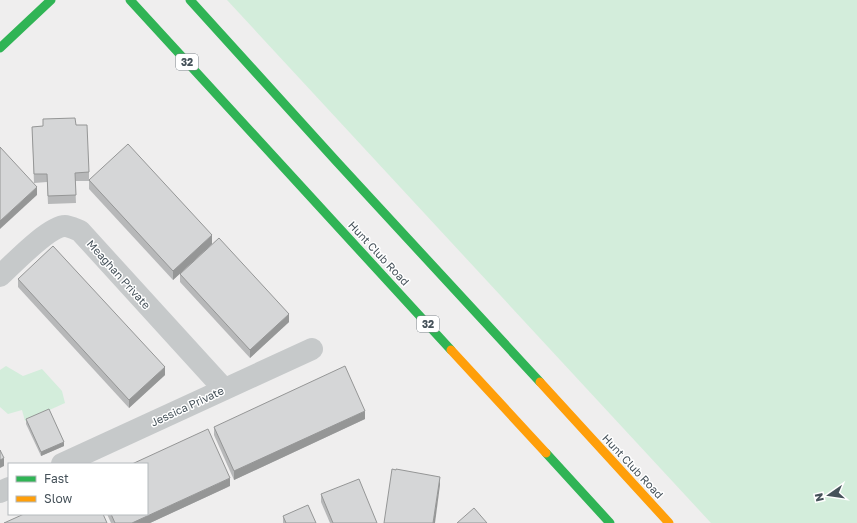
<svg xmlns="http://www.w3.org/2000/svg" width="857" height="523" viewBox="0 0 857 523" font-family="'Golos Text',sans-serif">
  <rect width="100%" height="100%" fill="#efeeee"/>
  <g fill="#d3eddb">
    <path d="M 227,0 L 857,0 L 857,523 L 711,523 Z"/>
    <path d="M 6,366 L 23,376 L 42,369 L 62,391 L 65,403 L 25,421 L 22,410 L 8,414 L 0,407 L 0,370 Z"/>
  </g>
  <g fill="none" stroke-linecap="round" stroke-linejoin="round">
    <g stroke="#c6c9ca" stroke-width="22">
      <path d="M 0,276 C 12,265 49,226 65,226 C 69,226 75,229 80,231 L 224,389"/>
      <path d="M 62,464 L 312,349"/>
      <path d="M 0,492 L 9,488"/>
    </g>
    <g stroke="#30b455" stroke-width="9">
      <path d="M 130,0 L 451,350"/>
      <path d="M 190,0 L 337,162 L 540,382"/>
      <path d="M 0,48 L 51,0"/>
      <path d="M 546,453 L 610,523"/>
    </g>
    <g stroke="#ff9f0a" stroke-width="9">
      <path d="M 451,350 L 546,453"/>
      <path d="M 540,382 L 669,523"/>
    </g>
  </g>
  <g fill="#b7b8b9">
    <path d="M 43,119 L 76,125 L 89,172 L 89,181 L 75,181 L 76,203 L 48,204 L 47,182 L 34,183 L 32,127 L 43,126 Z"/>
    <path d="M 89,180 L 212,244 L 173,280 L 89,189 Z"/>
    <path d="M 180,274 L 289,322 L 250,358 L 180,282 Z"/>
    <path d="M 18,279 L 165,375 L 129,408 L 18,287 Z"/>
    <path d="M 26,419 L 64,446 L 41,456 L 26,424 Z"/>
    <path d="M 365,419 L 234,480 L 214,435 L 214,427 Z"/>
    <path d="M 230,486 L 150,523 L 111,523 L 107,514 L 147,514 Z"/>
    <path d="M 321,494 L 377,523 L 330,523 L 321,502 Z"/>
    <path d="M 283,516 L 316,523 L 283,523 Z"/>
  </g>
  <g fill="#959696">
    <path d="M 37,187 L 37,195 L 0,229 L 0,221 Z"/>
    <path d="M 212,235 L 212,244 L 173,280 L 173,271 Z"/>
    <path d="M 289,314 L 289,322 L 250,358 L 250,350 Z"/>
    <path d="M 165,367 L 165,375 L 129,408 L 129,400 Z"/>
    <path d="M 365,411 L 365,419 L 234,480 L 234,471 Z"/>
    <path d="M 64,442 L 64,446 L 41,456 L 41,452 Z"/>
    <path d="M 4,458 L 4,466 L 0,468 L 0,460 Z"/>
    <path d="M 440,477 L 440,485 L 435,523 L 433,523 Z"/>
    <path d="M 230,478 L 230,486 L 150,523 L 132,523 Z"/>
  </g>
  <g fill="#d5d6d7" stroke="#959696">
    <path d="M 75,118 L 76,125 L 87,125 L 89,172 L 75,173 L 76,195 L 48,196 L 47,174 L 34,174 L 32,127 L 43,126 L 43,119 Z"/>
    <path d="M 128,144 L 212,235 L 173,271 L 89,180 Z"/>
    <path d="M 0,147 L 37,187 L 0,221 Z"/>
    <path d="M 219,238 L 289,314 L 250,350 L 180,274 Z"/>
    <path d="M 53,246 L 165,367 L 129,400 L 18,279 Z"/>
    <path d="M 345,366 L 365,411 L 234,471 L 214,427 Z"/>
    <path d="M 49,409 L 64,442 L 41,452 L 26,419 Z"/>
    <path d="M 208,429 L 230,478 L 132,523 L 115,523 L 111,514 L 147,514 L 147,464 L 132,464 Z"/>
    <path d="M 0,450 L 4,458 L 0,460 Z"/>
    <path d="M 392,469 L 396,470 L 396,469 L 440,477 L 433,523 L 384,523 Z"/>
    <path d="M 359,479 L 377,523 L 333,523 L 321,494 Z"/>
    <path d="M 308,505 L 316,523 L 286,523 L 283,516 Z"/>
    <path d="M 474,508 L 487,523 L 457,523 Z"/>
    <path d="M 24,514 L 103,514 L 107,523 L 4,523 Z"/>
  </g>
  <g text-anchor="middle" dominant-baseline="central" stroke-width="3" stroke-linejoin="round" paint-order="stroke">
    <g fill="#fff" stroke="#7e868c" stroke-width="1">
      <rect x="176" y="54" width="22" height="16" rx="3"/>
      <rect x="417" y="316" width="22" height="16" rx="3"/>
    </g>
    <g font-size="10" font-weight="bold" fill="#46525a">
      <text x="187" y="62">32</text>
      <text x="428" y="324">32</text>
    </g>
    <g font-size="11" fill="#46525a" stroke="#fff">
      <text transform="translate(379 253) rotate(47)">Hunt Club Road</text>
      <text transform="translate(119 274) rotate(48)">Meaghan Private</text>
      <text transform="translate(187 406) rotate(-25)">Jessica Private</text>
      <text transform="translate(633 466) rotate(47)">Hunt Club Road</text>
    </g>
  </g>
  <rect x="8" y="463" width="140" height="52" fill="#ffffff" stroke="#b5babd"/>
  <rect x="16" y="476" width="20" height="6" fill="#30b455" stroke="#b5babd"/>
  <text x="44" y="483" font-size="12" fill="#46525a">Fast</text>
  <rect x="16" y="496" width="20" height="6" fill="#ff9f0a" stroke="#b5babd"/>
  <text x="44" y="503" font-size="12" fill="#46525a">Slow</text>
  <g transform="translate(829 495) rotate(257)" stroke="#ffffff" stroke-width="3" paint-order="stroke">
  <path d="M0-3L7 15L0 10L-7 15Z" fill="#46525a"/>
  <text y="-6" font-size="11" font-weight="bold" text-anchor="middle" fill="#46525a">N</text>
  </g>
</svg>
